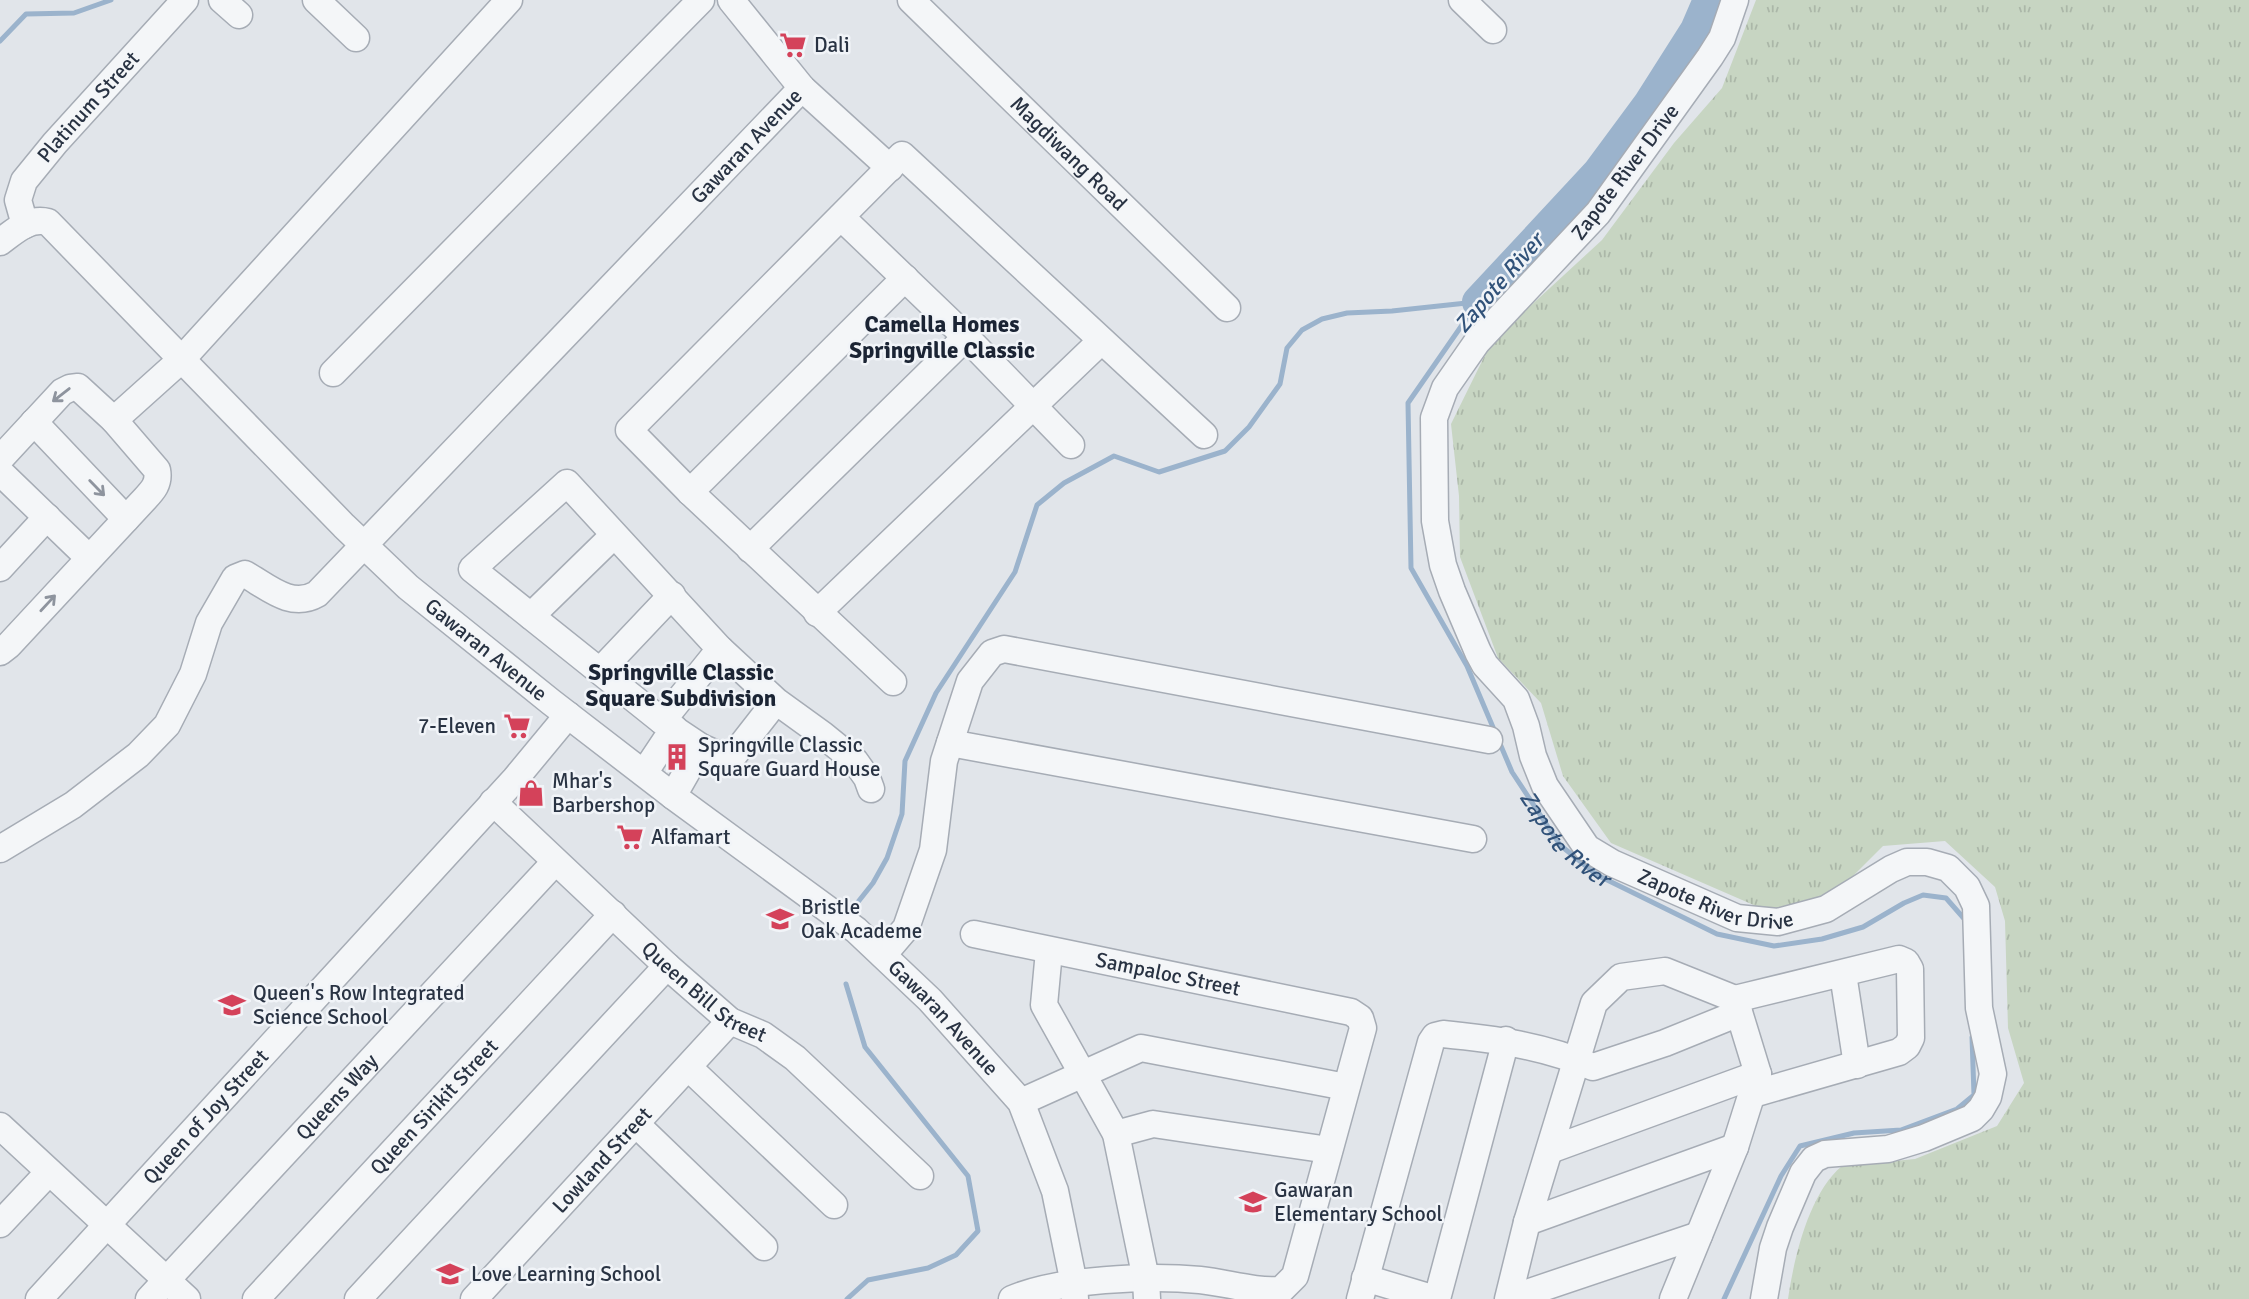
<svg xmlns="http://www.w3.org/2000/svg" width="2249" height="1299" viewBox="0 0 2249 1299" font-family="Signika,sans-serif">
  <defs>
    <pattern id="grass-tufts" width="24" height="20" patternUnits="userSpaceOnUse" patternTransform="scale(1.75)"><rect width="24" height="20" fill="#c7d5c2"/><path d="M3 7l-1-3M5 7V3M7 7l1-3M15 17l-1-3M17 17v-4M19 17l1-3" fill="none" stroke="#abb7a8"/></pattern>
  </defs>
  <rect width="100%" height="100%" fill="#e1e5ea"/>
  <path fill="url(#grass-tufts)" d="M 1756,0 L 2249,0 L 2249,1299 L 1788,1299 C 1794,1258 1809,1193 1842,1166 L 1915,1159 L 1997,1126 L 2024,1083 L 2008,1028 L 2005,921 L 1995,887 L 1945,841 L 1883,846 L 1835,894 L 1772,913 L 1611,843 L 1563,776 L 1541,703 L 1498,658 L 1460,557 L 1459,496 L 1451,424 L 1486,353 L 1526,310 L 1602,240 L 1674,143 L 1722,88 Z"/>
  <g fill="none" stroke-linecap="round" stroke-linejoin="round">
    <g stroke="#9bb3cc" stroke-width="5">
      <path d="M 0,41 L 26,14 L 74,13 L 111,0"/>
      <path id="s1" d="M 1478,302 L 1408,403 L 1411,568 L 1467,666 L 1512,772 L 1560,845 L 1597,875 L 1717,934 L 1774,946 L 1822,939 L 1863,927 L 1904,903 L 1923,895 L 1946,898 L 1967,922"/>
      <path d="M 854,907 L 873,883 L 887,858 L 902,814 L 905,761 L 936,693 L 1015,572 L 1037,505 L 1064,483 L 1114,456 L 1159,472 L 1225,451 L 1249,427 L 1280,384 L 1287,348 L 1302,330 L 1322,319 L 1347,313 L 1392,311 L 1476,302"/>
      <path d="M 846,984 L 865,1047 L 968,1176 L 978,1231 L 956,1255 L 928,1268 L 868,1280 L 847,1299"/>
      <path d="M 1724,1299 L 1781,1176 L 1800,1146 L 1854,1133 L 1901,1130 L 1957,1109 L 1974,1095 L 1972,1037"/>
    </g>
    <path stroke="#9bb3cc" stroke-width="32" d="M 1478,302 L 1598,173 L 1649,104 L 1696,30 L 1709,0"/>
    <defs>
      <g id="minor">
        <path d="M 222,0 L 239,15"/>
        <path d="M 316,0 L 356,38"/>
        <path d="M 731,0 L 802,88 L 890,168"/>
        <path id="s2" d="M 911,0 L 1227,308"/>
        <path d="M 1462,0 L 1493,30"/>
        <path id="s3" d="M 1735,0 L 1722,38 L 1710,57 L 1598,213 L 1477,342 L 1445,388 L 1434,418 L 1435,521 L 1443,565 L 1452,591 L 1478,652 L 1485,665 L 1516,699 L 1526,726 L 1533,756 L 1545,786 L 1587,848 L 1612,863 L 1737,918 L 1778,922 L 1826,909 L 1891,869 L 1907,862 L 1927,862 L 1948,868 L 1967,887 L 1976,906 L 1979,1008 L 1993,1074 L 1988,1097 L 1981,1109 L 1972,1118 L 1924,1138 L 1888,1149 L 1825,1154 L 1814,1159 L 1803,1173 L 1780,1227 L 1773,1248 L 1764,1299"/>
        <path d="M 841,217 L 966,337 L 1071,445"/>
        <path id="s4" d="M 25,225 L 18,200 L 24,181 L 55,143 L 185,0"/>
        <path id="s5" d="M 0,242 C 15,231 29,217 48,222 L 344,526 L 408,587 L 551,702 L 673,796 L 856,930 L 930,1000 L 1021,1102 L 1055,1191 L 1074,1284 L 1075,1299"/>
        <path d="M 333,373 L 701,0"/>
        <path d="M 114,420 L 182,359 L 509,0"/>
        <path d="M 34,422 L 126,519"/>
        <path d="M 0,459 L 62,392 L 70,388 L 78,387 L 114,420 L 157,470 C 160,485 151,492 141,503 L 9,645 L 0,652"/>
        <path d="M 0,472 L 89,558"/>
        <path d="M 690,492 L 905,278"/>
        <path d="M 750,549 L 966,337"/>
        <path d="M 0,568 L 47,517"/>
        <path d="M 817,613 L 1101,341"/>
        <path d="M 531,616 L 614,535"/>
        <path d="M 601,670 L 672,595"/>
        <path d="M 893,682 L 690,492 L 629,430 L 902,155 L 1204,435"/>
        <path d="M 776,701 L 730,760 L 701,747 L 662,721 L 472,569 L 567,483 L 720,649 L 776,701 L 823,735 L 855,761 L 867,778 L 871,789"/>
        <path d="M 662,721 L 720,649"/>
        <path d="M 950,743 L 1473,839"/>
        <path d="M 644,773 L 674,728"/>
        <path d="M 673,796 L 701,747"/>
        <path id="s6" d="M 493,802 L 667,966 L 730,1021 L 763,1035 L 795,1058 L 920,1176"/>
        <path id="s7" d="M 0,849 L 73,805 L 138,755 L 167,725 L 193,674 L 209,623 L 235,578 L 245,574 C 268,587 291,609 317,594 L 802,88"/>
        <path id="s8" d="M 974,934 L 1351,1012 L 1360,1018 L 1363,1028 L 1295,1276 L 1281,1290 C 1254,1292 1228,1283 1200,1280 C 1150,1275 1058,1279 1012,1299"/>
        <path d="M 1049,951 L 1044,1005 L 1116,1134 L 1146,1279 L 1147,1299"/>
        <path d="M 883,955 L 906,928 L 933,850 L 944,761 L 970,681 L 992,653 L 1004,649 L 1489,740"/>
        <path d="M 1843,974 L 1857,1065"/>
        <path d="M 1735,999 L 1899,959 L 1906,962 L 1910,969 L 1911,1038 L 1907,1046 L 1899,1052 L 1753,1094"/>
        <path d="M 689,1068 L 834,1205"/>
        <path d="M 1021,1102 L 1141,1048 L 1346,1087"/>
        <path d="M 636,1124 L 764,1247"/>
        <path d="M 0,1126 L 187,1299"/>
        <path d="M 1116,1134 L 1153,1124 L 1329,1150"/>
        <path d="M 1550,1150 L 1758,1074"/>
        <path d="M 1527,1222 L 1735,1147"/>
        <path d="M 0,1224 L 49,1172"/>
        <path d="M 1365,1278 L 1435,1299"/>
        <path id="s9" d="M 39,1299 L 515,779 L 568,715"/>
        <path id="s10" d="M 149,1299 L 555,862"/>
        <path id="s11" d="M 256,1299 L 613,914"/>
        <path d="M 358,1299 L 667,966"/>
        <path id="s12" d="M 474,1299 L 730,1021"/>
        <path d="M 1360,1299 L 1431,1042 L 1435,1036 L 1443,1034 C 1494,1039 1545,1046 1593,1067 L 1665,1043 L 1739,1013"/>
        <path d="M 1437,1299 L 1506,1040"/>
        <path d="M 1508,1299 L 1527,1222 L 1594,1003 L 1621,977 L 1665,971 L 1735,999 L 1758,1074 L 1735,1147 L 1673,1299"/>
        <path d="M 1509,1299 L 1699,1235"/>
      </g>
    </defs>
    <use href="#minor" stroke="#a6acb5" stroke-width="29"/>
    <use href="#minor" stroke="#f4f6f8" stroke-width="26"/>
  </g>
  <defs><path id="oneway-shaft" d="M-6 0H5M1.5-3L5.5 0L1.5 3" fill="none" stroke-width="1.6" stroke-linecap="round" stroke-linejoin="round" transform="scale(1.75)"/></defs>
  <g stroke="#8e949e">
    <use href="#oneway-shaft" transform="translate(61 395) rotate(142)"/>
    <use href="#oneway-shaft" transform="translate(97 488) rotate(46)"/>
    <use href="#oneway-shaft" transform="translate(48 603) rotate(-47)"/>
  </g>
  <defs>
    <symbol id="supermarket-bare" viewBox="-9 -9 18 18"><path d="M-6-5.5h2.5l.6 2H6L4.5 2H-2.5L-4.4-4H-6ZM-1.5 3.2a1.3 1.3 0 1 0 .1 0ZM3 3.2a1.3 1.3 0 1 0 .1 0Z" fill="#d4425a" stroke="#f1f4f8" stroke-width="2.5" paint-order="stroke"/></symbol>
    <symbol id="building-bare" viewBox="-9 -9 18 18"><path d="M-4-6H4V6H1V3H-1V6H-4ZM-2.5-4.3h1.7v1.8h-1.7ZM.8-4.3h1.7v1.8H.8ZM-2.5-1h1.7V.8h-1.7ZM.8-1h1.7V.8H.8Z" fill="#d4425a" stroke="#f1f4f8" stroke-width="2.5" paint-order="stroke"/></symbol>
    <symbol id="shop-bare" viewBox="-9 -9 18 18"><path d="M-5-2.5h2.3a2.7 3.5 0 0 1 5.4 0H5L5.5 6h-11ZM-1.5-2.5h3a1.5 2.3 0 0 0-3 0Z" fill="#d4425a" stroke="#f1f4f8" stroke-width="2.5" paint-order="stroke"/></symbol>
    <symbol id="school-bare" viewBox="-9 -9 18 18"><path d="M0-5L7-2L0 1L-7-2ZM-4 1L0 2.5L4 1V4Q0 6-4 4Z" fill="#d4425a" stroke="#f1f4f8" stroke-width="2.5" paint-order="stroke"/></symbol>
  </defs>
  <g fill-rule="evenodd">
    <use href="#supermarket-bare" x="774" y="26" width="38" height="38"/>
    <use href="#supermarket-bare" x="498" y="707" width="38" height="38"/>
    <use href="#building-bare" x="658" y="738" width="38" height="38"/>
    <use href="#shop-bare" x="512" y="774" width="38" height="38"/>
    <use href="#supermarket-bare" x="611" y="818" width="38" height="38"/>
    <use href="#school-bare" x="761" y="900" width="38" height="38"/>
    <use href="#school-bare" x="213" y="986" width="38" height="38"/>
    <use href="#school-bare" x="1234" y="1183" width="38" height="38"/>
    <use href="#school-bare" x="431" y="1255" width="38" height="38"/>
  </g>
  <g text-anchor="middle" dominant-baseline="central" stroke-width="5" stroke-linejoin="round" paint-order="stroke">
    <g font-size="21" fill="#293343" stroke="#f1f4f8" text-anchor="start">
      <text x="814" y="45">Dali</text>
      <text x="496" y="726" text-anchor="end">7-Eleven</text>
      <text x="698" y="745">Springville Classic<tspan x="698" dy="24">Square Guard House</tspan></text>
      <text x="552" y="781">Mhar's<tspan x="552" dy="24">Barbershop</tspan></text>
      <text x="651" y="837">Alfamart</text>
      <text x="801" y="907">Bristle<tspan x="801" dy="24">Oak Academe</tspan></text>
      <text x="253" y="993">Queen's Row Integrated<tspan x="253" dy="24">Science School</tspan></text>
      <text x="1274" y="1190">Gawaran<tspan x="1274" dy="24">Elementary School</tspan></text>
      <text x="471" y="1274">Love Learning School</text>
    </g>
    <g font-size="21" fill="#293343" stroke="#f1f4f8">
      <text stroke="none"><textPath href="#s4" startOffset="144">Platinum Street</textPath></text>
      <text stroke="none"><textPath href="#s7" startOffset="1082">Gawaran Avenue</textPath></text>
      <text stroke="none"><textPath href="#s2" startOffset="220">Magdiwang Road</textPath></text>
      <text transform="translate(1625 172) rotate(-53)">Zapote River Drive</text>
      <text stroke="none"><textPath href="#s5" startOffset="667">Gawaran Avenue</textPath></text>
      <text stroke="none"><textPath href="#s3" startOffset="1129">Zapote River Drive</textPath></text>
      <text stroke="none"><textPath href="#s8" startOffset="198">Sampaloc Street</textPath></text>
      <text stroke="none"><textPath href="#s6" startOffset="285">Queen Bill Street</textPath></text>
      <text stroke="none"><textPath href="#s5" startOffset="1255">Gawaran Avenue</textPath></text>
      <text stroke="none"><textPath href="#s10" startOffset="276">Queens Way</textPath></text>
      <text stroke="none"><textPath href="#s11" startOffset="262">Queen Sirikit Street</textPath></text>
      <text stroke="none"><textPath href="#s9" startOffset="247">Queen of Joy Street</textPath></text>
      <text stroke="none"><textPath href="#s12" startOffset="189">Lowland Street</textPath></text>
    </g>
    <g font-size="23" font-style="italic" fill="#315279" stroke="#f1f4f8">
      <text transform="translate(1499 283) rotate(-49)">Zapote River</text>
      <text stroke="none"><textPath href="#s1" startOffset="602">Zapote River</textPath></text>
    </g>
    <g font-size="23" font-weight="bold" fill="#1b2434" stroke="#f1f4f8">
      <text x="942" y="324">Camella Homes<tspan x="942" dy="26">Springville Classic</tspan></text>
      <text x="681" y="672">Springville Classic<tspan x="681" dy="26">Square Subdivision</tspan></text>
    </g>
  </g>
</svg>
